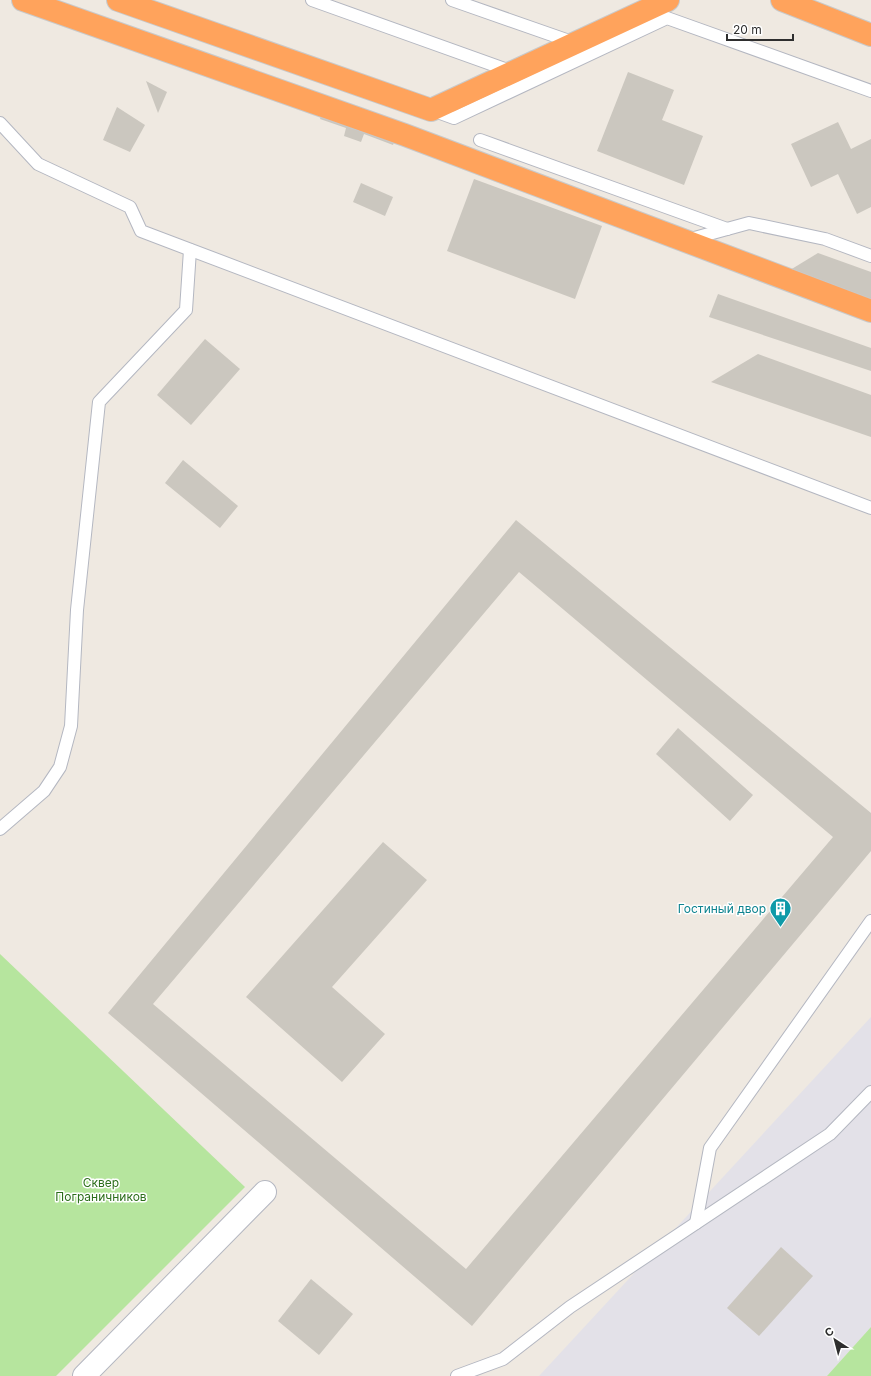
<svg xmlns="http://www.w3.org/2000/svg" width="871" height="1376" viewBox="0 0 871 1376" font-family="Inter,sans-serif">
  <rect width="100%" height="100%" fill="#efe9e1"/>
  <path fill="#e3e1e8" d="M 871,1017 L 871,1327 L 827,1376 L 539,1376 Z"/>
  <g fill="#b6e59e">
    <path d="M 0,954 L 245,1187 L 56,1376 L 0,1376 Z"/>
    <path d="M 871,1327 L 871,1376 L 827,1376 Z"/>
  </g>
  <g fill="#cbc7bf" fill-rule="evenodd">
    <path d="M 628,72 L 674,90 L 662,120 L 703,136 L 684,185 L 597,151 Z"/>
    <path d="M 146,81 L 167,92 L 158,113 Z"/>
    <path d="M 326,102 L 399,128 L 393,145 L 364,134 L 361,142 L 344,136 L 346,128 L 320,119 Z"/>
    <path d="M 117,107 L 145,125 L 130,152 L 103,140 Z"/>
    <path d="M 838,122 L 851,149 L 871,139 L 871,207 L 857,214 L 838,174 L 811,187 L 791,144 Z"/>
    <path d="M 474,179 L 602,226 L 575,299 L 447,251 Z"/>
    <path d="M 361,183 L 393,197 L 385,216 L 353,202 Z"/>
    <path d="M 818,253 L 871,272 L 871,318 L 772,281 Z"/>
    <path d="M 718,294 L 871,348 L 871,371 L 709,317 Z"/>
    <path d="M 205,339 L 240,369 L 191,425 L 157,395 Z"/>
    <path d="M 758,354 L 871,395 L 871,437 L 711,382 Z"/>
    <path d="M 183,460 L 238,506 L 220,528 L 165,483 Z"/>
    <path d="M 516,520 L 871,813 L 871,851 L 472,1326 L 108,1013 ZM 519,572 L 833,837 L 466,1269 L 153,1004 Z"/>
    <path d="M 678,728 L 753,795 L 730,821 L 656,754 Z"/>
    <path d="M 383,842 L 427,880 L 332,987 L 385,1034 L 342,1082 L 246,997 Z"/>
    <path d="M 781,1247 L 813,1276 L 759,1336 L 727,1308 Z"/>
    <path d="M 311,1279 L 353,1314 L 319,1355 L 278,1321 Z"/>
  </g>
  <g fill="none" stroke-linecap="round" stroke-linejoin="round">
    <defs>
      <g id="lane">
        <path d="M 312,0 L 513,72"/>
        <path d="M 452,0 L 575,43"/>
        <path d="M 432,110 L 454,118 L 667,18 L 871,91"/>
        <path d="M 0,123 L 38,164 L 130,207 L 141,231 L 871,508"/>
        <path d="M 480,140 L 727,229"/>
        <path d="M 687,240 L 749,223 L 825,239 L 871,256"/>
        <path d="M 0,829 L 44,791 L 60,767 L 71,726 L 77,610 L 99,402 L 186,310 L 190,250"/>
        <path d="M 696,1223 L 710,1148 L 871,921"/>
        <path d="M 457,1376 L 503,1359 L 570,1307 L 830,1134 L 871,1092"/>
      </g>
      <path id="street" d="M 84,1376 L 265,1192"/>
      <g id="highway">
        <path d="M 23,0 L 405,135 L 871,311"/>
        <path d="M 118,0 L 431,110 L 668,0"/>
        <path d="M 782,0 L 871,35"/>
      </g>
    </defs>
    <use href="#lane" stroke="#b4b7c1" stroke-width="14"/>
    <use href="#street" stroke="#b4b7c1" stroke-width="24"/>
    <use href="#highway" stroke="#c9c9c9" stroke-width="24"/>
    <use href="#lane" stroke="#fff" stroke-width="12"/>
    <use href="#street" stroke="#fff" stroke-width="22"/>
    <use href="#highway" stroke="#ffa35c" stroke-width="22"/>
  </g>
  <defs>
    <symbol id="building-pin" viewBox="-11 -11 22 30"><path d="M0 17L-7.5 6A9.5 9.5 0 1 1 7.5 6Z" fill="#0f9aa8" stroke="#fff"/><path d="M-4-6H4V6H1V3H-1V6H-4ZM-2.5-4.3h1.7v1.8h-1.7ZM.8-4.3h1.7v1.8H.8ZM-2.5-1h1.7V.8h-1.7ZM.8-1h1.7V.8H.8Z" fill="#fff"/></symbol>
  </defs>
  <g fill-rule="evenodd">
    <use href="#building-pin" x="768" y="896" width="25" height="34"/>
  </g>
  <g text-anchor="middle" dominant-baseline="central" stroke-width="3" stroke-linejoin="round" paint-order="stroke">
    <g font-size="12" fill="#0d838f" stroke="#fff" text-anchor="end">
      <text x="766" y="908">Гостиный двор</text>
    </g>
    <g font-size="12" fill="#2c6e1b" stroke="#fff">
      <text x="101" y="1182">Сквер<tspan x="101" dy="14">Пограничников</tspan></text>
    </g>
  </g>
  <g transform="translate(835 1340) rotate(324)" stroke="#ffffff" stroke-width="3" paint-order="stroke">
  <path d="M0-3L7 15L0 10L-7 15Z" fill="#2e2e2e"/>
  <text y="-6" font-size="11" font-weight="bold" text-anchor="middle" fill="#2e2e2e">С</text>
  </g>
  <path d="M727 34v6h66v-6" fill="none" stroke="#2e2e2e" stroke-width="2"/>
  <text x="733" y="34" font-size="12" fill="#2e2e2e" stroke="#ffffff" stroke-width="3" paint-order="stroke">20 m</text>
</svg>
